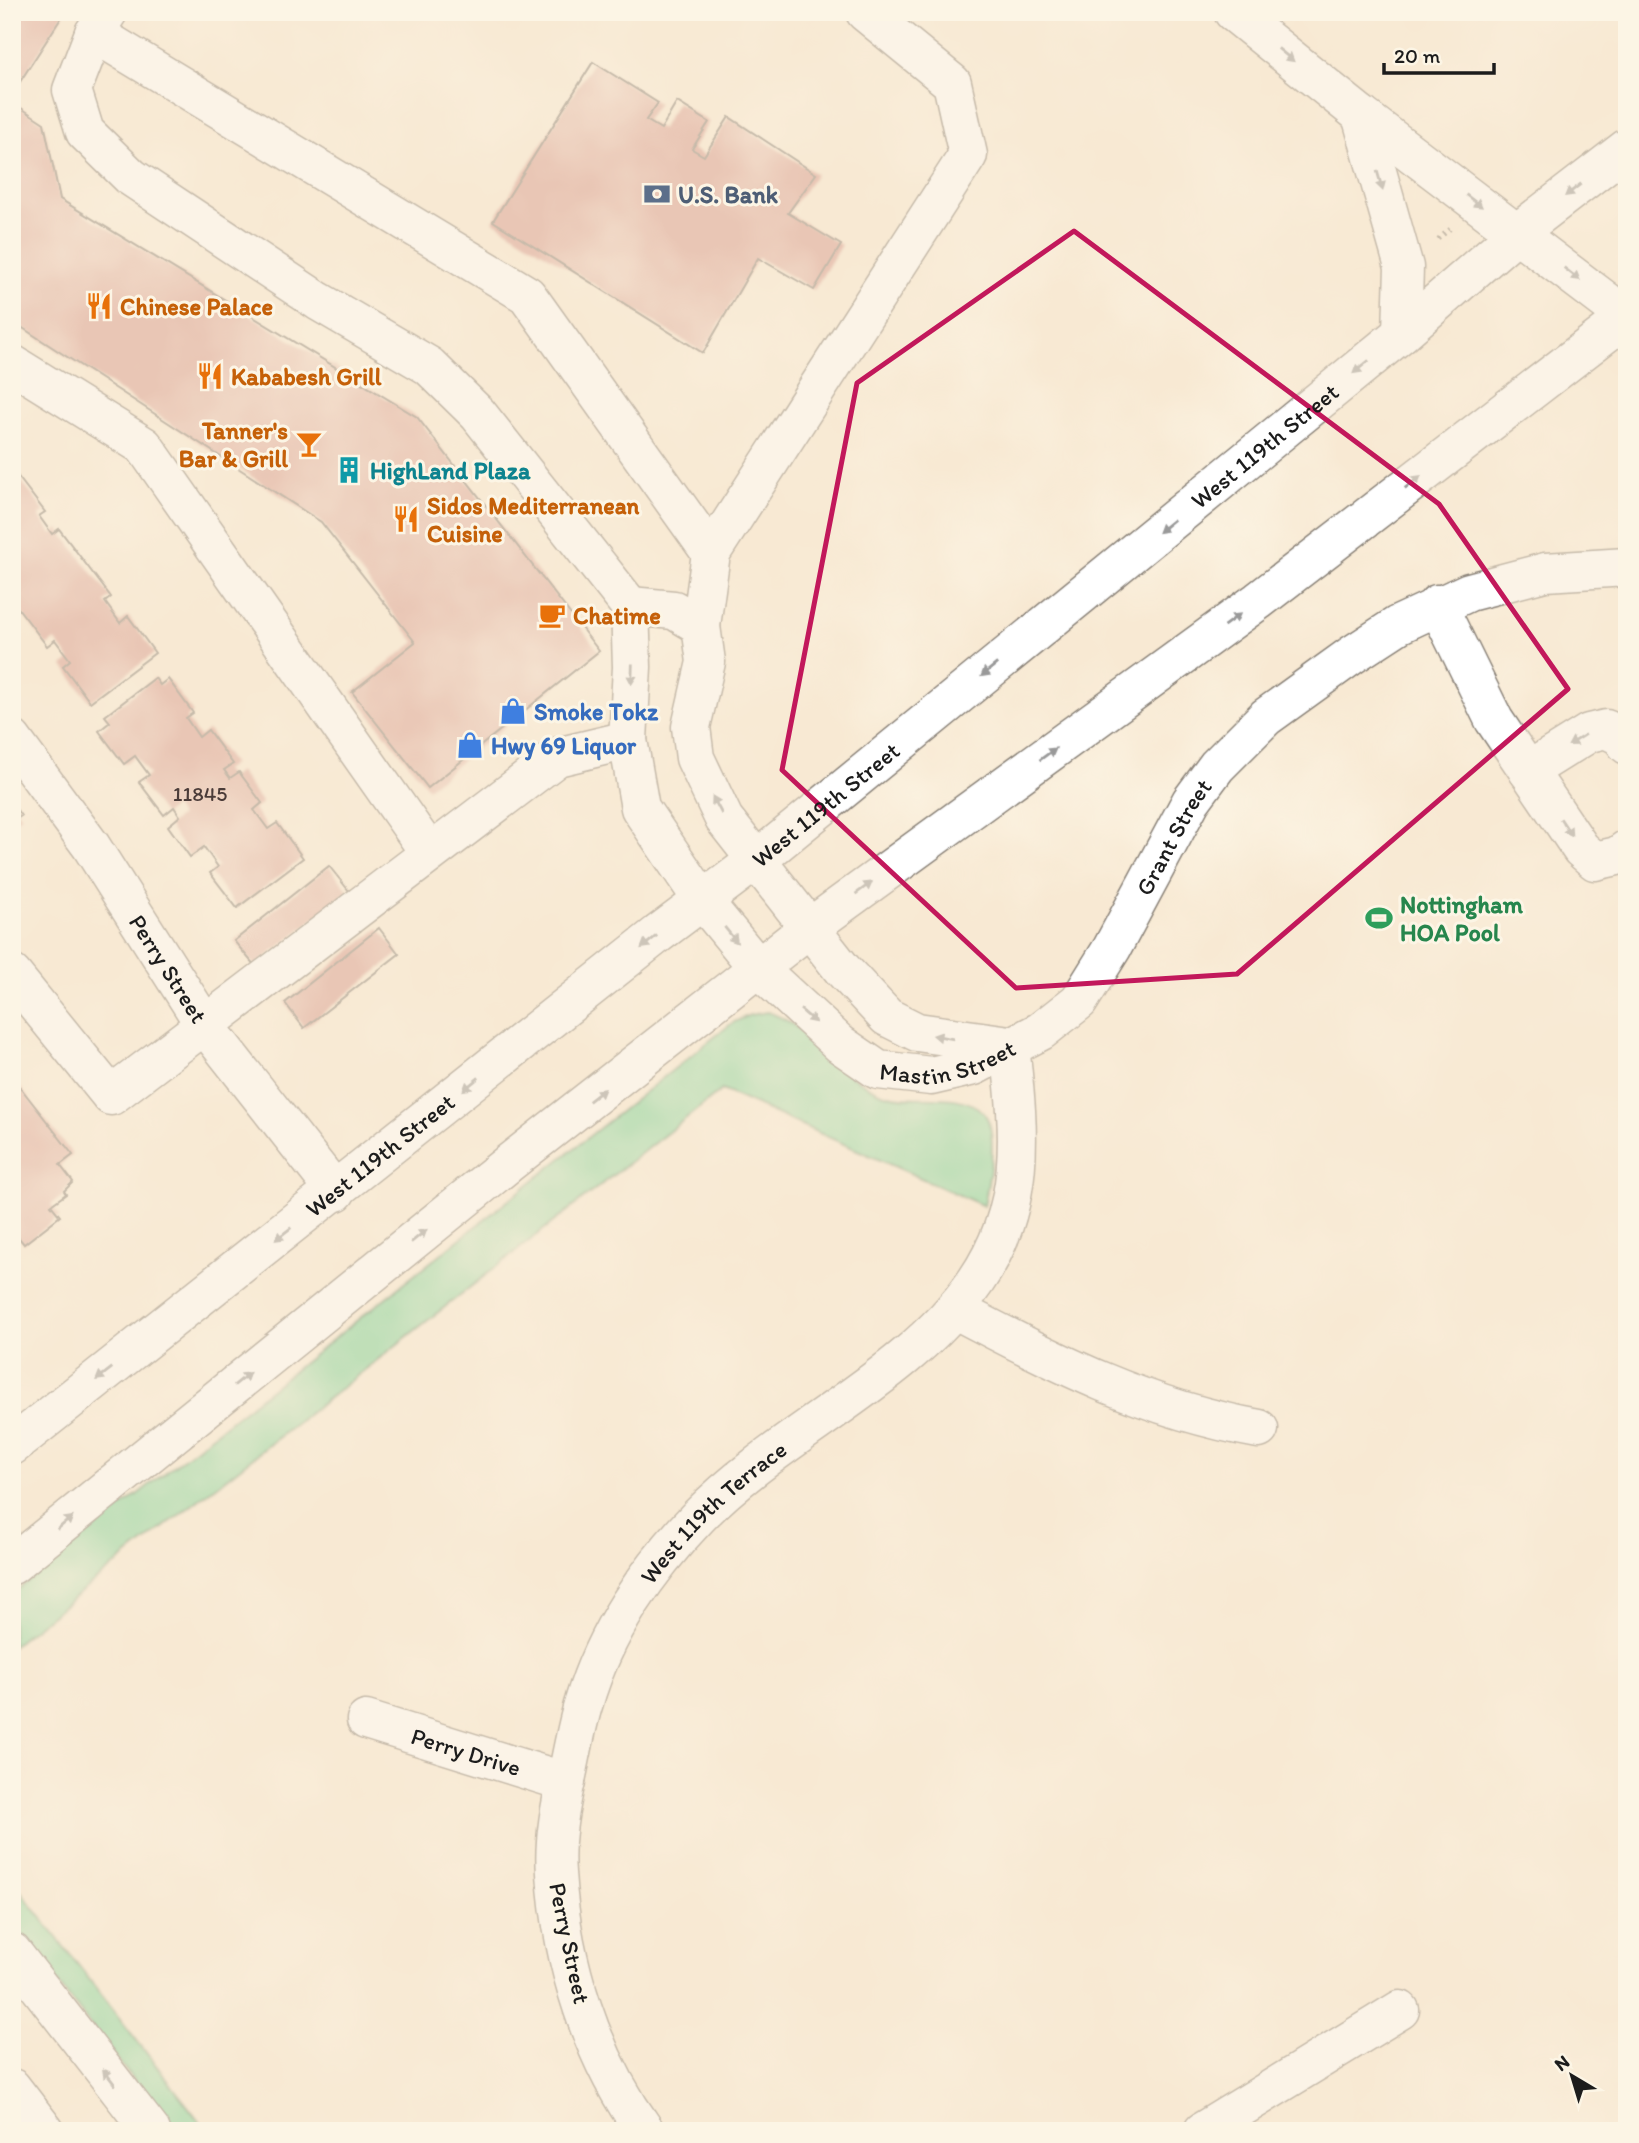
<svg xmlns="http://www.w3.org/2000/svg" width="1639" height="2143" viewBox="0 0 1639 2143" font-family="Itim,sans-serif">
  <rect width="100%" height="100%" fill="#fcf5e5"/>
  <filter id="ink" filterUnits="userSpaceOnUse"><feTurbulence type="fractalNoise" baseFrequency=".0143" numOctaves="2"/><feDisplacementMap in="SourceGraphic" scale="14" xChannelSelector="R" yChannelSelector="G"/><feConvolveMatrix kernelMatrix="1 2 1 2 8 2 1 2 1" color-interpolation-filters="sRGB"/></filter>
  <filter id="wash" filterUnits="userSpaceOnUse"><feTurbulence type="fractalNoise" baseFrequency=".00686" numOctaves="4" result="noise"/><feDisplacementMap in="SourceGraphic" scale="28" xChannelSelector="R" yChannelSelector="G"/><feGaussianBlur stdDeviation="1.57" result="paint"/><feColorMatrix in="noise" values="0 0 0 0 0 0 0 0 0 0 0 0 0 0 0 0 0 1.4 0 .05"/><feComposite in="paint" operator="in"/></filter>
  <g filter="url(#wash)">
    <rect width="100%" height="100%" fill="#f8e9d3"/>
    <g fill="#7cd398" stroke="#4c785a" stroke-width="2">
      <path d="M 767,1012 C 811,1024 834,1077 885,1094 C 915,1104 958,1088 983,1112 C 1000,1130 988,1184 984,1206 L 722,1090 L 12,1646 L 12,1594 L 732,1023 L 750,1015 Z"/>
      <path d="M 12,1880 L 207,2131 L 173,2131 L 12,1925 Z"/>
    </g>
    <g id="blocks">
      <g fill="#d89c91">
        <path d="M 12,12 L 65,12 L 12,94 Z"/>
        <path d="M 593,62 L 658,103 L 646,120 L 661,129 L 677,102 L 709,122 L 692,149 L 704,156 L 729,117 L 816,174 L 788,213 L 841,245 L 814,290 L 758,258 L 703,353 L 493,221 Z"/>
        <path d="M 12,102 L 44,123 L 60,199 L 417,417 L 599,651 L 428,788 L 352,692 L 415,642 L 321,522 L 12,321 Z"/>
        <path d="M 16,474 L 45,512 L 39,516 L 52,534 L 59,529 L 111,597 L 105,602 L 120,623 L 128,616 L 155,653 L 90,702 L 63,666 L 70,660 L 55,640 L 47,646 L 12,600 L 12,477 Z"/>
        <path d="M 155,678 L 160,685 L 168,679 L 193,713 L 186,718 L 199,737 L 208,730 L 233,764 L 224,770 L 230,778 L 239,772 L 262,803 L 254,810 L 268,829 L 277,823 L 303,858 L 237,908 L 210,873 L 218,867 L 204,847 L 190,857 L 168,826 L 180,816 L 174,807 L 164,815 L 139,782 L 149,775 L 135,756 L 124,764 L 99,731 L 110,722 L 105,716 Z"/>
        <path d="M 12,803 L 21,816 L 12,822 Z"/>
        <path d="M 329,866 L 349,891 L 255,966 L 234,941 Z"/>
        <path d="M 379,928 L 399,954 L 304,1028 L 285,1003 Z"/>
        <path d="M 20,1087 L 73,1155 L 60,1165 L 73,1182 L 64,1191 L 66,1194 L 51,1205 L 60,1216 L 24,1244 L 15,1233 L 12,1235 L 12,1093 Z"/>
      </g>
    </g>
  </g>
  <g filter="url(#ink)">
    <use href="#blocks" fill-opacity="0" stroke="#8a8278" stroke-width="2"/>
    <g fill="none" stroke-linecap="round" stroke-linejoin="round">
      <defs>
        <g id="minor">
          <path id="s1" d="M 108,12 L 94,33 L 72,90 L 85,132 L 131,177 L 318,301 L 429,366 L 478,414 L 630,606 L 632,667 L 628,740 L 640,808 L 703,901 L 759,969 L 840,1044 L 878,1070 L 931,1076 L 974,1066 L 1041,1031 L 1079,1001 L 1112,948 L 1191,801 L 1217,766 L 1266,717 L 1352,655 L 1398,625 L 1469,592 L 1545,572 L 1627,567"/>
          <path d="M 94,33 L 527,295 L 711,553 L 701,626"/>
          <path d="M 12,364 L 144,446 L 429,852"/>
          <path d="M 711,553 L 968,155 L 952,83 L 865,12"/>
          <path d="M 1437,604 L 1494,720 L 1581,849 L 1595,861 L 1617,856 L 1627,849"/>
          <path d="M 630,606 L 674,610 L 701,626 L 706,662 L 691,727 L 695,758 L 724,819 L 842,969 L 887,1017 L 917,1032 L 1010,1045"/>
          <path id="s2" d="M 12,739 L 91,846 L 206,1027 L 336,1192"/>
          <path d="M 1528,771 L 1589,733 L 1606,729 L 1620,736 L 1627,745"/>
          <path d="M 12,974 L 111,1096 L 557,757 L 628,740"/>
          <path d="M 954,1309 C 1054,1362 1146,1409 1259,1429"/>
          <path id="s3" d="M 366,1720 L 566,1782"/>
          <path id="s4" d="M 645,2131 C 591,2057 562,1963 556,1873 C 553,1839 561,1803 568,1771 C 573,1748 577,1724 584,1702 C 604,1633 648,1569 698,1517 C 781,1431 908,1380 976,1281 C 1028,1205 1019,1131 1010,1045"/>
          <path d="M 1203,2131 L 1400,2010"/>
        </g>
        <g id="major">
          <path id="s5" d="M 12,1446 L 658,934 L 758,859 L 1402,333 L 1518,232 L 1627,148"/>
          <path d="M 12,1565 L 509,1163 L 809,928 L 1258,601 L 1627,317"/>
          <path d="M 12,1952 L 151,2131"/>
          <path d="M 12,2088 L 45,2131"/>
        </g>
        <g id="highway">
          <path d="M 1233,12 L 1361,115 L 1627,317"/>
          <path d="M 1361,115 L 1404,267 L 1402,333"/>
        </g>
      </defs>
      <use href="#minor" stroke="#8a8278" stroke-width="41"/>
      <use href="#major" stroke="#8a8278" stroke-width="41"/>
      <use href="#highway" stroke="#8a8278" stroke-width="41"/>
      <path stroke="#8a8278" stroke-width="4.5" stroke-dasharray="2 5" stroke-linecap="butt" d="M 1438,239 L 1450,229"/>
      <use href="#minor" stroke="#fff" stroke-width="38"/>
      <use href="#major" stroke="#fff" stroke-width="38"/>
      <use href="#highway" stroke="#fff" stroke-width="38"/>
    </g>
    <defs><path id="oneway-solid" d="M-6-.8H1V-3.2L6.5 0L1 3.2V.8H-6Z" transform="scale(1.75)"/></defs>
    <g fill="#999">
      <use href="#oneway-solid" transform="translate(1286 55) rotate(39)"/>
      <use href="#oneway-solid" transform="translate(1380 181) rotate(74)"/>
      <use href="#oneway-solid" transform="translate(1573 190) rotate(142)"/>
      <use href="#oneway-solid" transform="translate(1474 201) rotate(37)"/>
      <use href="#oneway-solid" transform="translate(1572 274) rotate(38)"/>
      <use href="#oneway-solid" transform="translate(1361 367) rotate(141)"/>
      <use href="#oneway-solid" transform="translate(1413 482) rotate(-38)"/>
      <use href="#oneway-solid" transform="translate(1166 526) rotate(141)"/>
      <use href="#oneway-solid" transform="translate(1232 620) rotate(-36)"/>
      <use href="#oneway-solid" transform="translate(989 670) rotate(141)"/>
      <use href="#oneway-solid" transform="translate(632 674) rotate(92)"/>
      <use href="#oneway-solid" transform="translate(1577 740) rotate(148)"/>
      <use href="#oneway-solid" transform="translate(1048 754) rotate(-36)"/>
      <use href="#oneway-solid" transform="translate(717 805) rotate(-118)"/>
      <use href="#oneway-solid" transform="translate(1566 827) rotate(56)"/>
      <use href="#oneway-solid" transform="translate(864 888) rotate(-36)"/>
      <use href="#oneway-solid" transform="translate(731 935) rotate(51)"/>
      <use href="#oneway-solid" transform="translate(649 942) rotate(141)"/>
      <use href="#oneway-solid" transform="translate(808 1016) rotate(41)"/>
      <use href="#oneway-solid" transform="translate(943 1037) rotate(-170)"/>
      <use href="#oneway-solid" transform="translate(471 1084) rotate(141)"/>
      <use href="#oneway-solid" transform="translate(597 1095) rotate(-38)"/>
      <use href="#oneway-solid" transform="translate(283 1234) rotate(142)"/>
      <use href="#oneway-solid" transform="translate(419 1236) rotate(-39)"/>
      <use href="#oneway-solid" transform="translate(104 1374) rotate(142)"/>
      <use href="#oneway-solid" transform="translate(242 1379) rotate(-39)"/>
      <use href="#oneway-solid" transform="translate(65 1523) rotate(-39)"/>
      <use href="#oneway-solid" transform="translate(109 2077) rotate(-128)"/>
    </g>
  </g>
  <path d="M0 0H1639V2143H0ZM 1074,231 L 1439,504 L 1568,689 L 1237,974 L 1016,988 L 782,770 L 857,383 Z" fill="#f8e9d3" fill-opacity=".55" fill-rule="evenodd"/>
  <path fill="none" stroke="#c2185b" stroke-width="5" stroke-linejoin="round" d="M 1074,231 L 1439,504 L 1568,689 L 1237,974 L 1016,988 L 782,770 L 857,383 Z"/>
  <defs>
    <symbol id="bank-bare" viewBox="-9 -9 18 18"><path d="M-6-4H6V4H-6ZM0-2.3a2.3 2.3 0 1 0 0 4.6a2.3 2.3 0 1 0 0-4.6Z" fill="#5c6f8a" stroke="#fcf5e5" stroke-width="2.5" paint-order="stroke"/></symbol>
    <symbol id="restaurant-bare" viewBox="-9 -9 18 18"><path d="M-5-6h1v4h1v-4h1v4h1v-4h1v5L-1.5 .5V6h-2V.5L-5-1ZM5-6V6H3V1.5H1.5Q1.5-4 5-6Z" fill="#e8710a" stroke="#fcf5e5" stroke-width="2.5" paint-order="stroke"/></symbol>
    <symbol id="bar-bare" viewBox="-9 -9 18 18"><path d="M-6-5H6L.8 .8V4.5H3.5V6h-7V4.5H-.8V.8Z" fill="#e8710a" stroke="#fcf5e5" stroke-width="2.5" paint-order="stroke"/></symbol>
    <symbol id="building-bare" viewBox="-9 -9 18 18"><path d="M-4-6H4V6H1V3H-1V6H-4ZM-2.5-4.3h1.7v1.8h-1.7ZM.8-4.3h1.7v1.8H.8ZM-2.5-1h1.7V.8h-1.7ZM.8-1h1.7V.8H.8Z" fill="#0f9aa8" stroke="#fcf5e5" stroke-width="2.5" paint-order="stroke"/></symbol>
    <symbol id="cafe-bare" viewBox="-9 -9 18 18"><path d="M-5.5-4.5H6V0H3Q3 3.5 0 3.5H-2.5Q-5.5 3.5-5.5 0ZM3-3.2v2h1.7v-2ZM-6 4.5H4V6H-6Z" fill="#e8710a" stroke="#fcf5e5" stroke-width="2.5" paint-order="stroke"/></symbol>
    <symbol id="shop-bare" viewBox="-9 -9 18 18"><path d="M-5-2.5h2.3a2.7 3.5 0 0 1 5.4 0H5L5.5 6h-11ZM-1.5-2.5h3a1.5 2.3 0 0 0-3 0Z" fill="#3f7fe0" stroke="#fcf5e5" stroke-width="2.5" paint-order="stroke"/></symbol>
    <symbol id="stadium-bare" viewBox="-9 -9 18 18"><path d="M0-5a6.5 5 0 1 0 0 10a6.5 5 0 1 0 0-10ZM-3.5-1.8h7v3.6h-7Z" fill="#2e9e5b" stroke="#fcf5e5" stroke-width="2.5" paint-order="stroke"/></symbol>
  </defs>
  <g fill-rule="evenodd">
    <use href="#bank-bare" x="638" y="175" width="38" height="38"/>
    <use href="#restaurant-bare" x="80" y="287" width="38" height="38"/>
    <use href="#restaurant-bare" x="191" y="357" width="38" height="38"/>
    <use href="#bar-bare" x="290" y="425" width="38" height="38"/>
    <use href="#building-bare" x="330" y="451" width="38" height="38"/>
    <use href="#restaurant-bare" x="387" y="500" width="38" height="38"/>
    <use href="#cafe-bare" x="533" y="596" width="38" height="38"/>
    <use href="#shop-bare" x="494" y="692" width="38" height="38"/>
    <use href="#shop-bare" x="451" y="726" width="38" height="38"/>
    <use href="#stadium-bare" x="1360" y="899" width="38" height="38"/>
  </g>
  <g text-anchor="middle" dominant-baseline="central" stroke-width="6" stroke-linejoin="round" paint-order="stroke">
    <g font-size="21" fill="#4b3c39">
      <text x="200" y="793">11845</text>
    </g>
    <g font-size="24" font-weight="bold" fill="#4e5e75" stroke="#fcf5e5" text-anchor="start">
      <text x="678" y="194">U.S. Bank</text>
    </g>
    <g font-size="24" font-weight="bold" fill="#c56008" stroke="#fcf5e5" text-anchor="start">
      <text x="120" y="306">Chinese Palace</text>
      <text x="231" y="376">Kababesh Grill</text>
      <text x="288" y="430" text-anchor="end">Tanner's<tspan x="288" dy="28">Bar &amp; Grill</tspan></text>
      <text x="427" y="505">Sidos Mediterranean<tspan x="427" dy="28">Cuisine</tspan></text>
      <text x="573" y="615">Chatime</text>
    </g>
    <g font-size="24" fill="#1c1c1c" stroke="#fcf5e5">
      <text stroke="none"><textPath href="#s5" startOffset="1603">West 119th Street</textPath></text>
      <text stroke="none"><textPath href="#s5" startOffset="1036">West 119th Street</textPath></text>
      <text stroke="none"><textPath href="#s1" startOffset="1832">Grant Street</textPath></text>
      <text stroke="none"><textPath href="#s2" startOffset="278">Perry Street</textPath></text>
      <text stroke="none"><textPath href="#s1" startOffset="1493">Mastin Street</textPath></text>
      <text stroke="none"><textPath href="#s5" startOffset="469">West 119th Street</textPath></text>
      <text stroke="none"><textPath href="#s4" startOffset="684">West 119th Terrace</textPath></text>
      <text stroke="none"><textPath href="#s3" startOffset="105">Perry Drive</textPath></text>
      <text transform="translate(570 1943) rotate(78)">Perry Street</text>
    </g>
    <g font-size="24" font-weight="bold" fill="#0d838f" stroke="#fcf5e5" text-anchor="start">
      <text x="370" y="470">HighLand Plaza</text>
    </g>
    <g font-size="24" font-weight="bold" fill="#366cbe" stroke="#fcf5e5" text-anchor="start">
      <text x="534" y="711">Smoke Tokz</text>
      <text x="491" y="745">Hwy 69 Liquor</text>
    </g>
    <g font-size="24" font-weight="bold" fill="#27864d" stroke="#fcf5e5" text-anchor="start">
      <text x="1400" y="904">Nottingham<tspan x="1400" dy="28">HOA Pool</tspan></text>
    </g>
  </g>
  <rect width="1639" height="2143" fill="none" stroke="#fcf5e5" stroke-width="42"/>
  <g transform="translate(1572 2076) rotate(322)" stroke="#fcf5e5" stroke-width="5" paint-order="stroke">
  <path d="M0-5L12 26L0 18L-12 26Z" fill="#1c1c1c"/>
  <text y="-10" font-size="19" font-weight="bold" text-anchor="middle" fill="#1c1c1c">N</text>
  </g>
  <path d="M1384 63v10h110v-10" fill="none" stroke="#1c1c1c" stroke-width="3.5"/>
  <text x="1394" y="63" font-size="21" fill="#1c1c1c" stroke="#fcf5e5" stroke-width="5" paint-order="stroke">20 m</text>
</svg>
